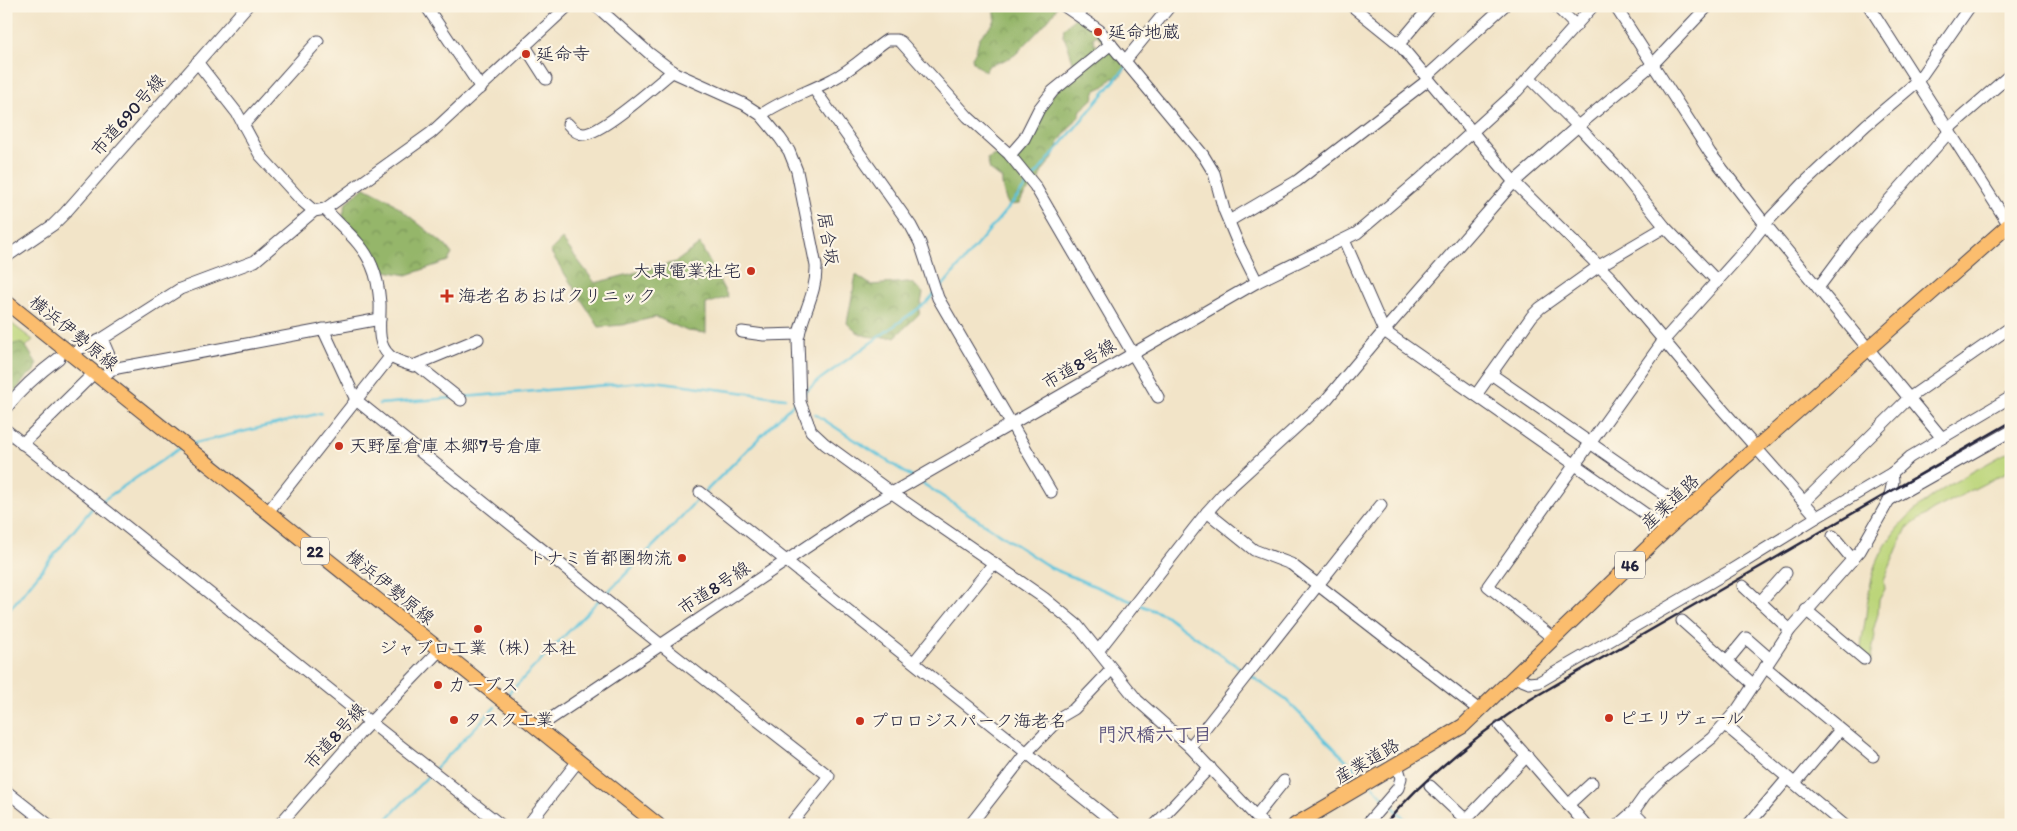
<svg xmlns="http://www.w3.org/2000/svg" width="2017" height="831" viewBox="0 0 2017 831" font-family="Itim,'Klee One',sans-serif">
	<defs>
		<pattern id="forest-crowns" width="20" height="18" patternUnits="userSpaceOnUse" patternTransform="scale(1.25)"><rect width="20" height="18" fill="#95b66a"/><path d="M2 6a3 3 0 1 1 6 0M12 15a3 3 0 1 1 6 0" fill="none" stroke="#799458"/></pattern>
	</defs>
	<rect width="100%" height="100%" fill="#fcf5e5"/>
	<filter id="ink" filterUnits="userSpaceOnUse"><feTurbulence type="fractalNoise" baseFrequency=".02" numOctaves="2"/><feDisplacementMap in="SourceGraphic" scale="10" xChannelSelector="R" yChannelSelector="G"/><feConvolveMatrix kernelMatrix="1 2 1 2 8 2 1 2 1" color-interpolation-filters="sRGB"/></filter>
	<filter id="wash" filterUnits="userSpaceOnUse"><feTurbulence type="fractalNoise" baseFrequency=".0096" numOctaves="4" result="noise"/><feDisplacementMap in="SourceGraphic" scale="20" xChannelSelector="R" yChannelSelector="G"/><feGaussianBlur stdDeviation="1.12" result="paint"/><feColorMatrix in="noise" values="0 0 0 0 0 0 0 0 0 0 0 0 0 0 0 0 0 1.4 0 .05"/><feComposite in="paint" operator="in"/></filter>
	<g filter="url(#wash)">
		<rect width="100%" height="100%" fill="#f2e4c8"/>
		<g fill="#bcd57a" stroke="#6f7c5a">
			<path d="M 8,321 L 33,340 L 25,348 L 6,350 Z"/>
			<path d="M 2011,450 L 2011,470 L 1933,510 L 1907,528 L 1897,549 L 1884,581 L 1885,589 L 1879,600 L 1878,614 L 1873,631 L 1875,635 L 1870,663 L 1867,665 L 1863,664 C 1858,649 1864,631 1866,615 C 1868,596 1871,574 1880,556 C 1905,502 1962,479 2011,450 Z"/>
		</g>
		<g fill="url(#forest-crowns)" stroke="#5c6c52">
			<path d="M 992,6 L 1057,6 C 1054,17 1026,43 1017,53 C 1014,57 995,64 989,65 L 985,72 L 973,62 L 972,57 C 978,50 977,40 981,36 C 989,26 1001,23 992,6 Z"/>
			<path d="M 1076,17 L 1096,31 L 1106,41 L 1105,45 L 1097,35 L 1093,38 L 1094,44 L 1102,48 L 1103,51 L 1113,49 L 1126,68 L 1119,78 L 1112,78 L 1105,86 L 1096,90 L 1093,99 L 1081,110 L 1079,116 L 1060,140 L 1052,159 L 1042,171 L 1040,180 L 1024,195 L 1019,204 L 1009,205 C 1005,200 1001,185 1002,179 L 990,170 L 987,159 L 999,153 L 1009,158 L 1014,156 L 1018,151 L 1022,149 L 1030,142 L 1029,136 C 1039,129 1036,119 1042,109 C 1050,93 1065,84 1078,73 C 1071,60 1070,47 1063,36 L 1064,28 Z"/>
			<path d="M 365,187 L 388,199 L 445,245 L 452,254 L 448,261 L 407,275 L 385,271 L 352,234 L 342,219 L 346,203 Z"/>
			<path d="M 562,239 L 595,283 L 676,262 L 700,244 L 728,297 L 706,304 L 706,333 L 687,331 L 656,317 L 622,325 L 599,327 L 550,251 Z"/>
			<path d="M 856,275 L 871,285 L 908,282 L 915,285 L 923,293 L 919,314 L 895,337 C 874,337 862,340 847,323 Z"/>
			<path d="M 18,343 L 25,345 L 37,364 L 35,371 L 27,376 L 6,403 L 6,391 L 8,389 L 6,386 L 6,345 L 8,346 Z"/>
		</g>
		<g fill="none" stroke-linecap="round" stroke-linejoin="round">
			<g stroke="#5ec4dc" stroke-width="2.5">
				<path d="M 1033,178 L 1126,67"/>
				<path d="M 940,289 L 1028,184"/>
				<path d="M 803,394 L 819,380 L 926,303 L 934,294"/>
				<path d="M 463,397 L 654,381 L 785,398"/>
				<path d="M 379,404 L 452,398"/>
				<path d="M 815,414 L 912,477"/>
				<path d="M 192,444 L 321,413"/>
				<path d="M 919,481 L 1051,568 L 1133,602"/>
				<path d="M 706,491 L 796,401"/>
				<path d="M 102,501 L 180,448"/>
				<path d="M 605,595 L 673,526 L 700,496"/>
				<path d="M 1138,604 L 1165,615 L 1245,672"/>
				<path d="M 6,614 L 93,507"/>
				<path d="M 1250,675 L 1286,700 L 1364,778"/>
				<path d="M 508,694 L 599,600"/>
				<path d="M 436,768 L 495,707"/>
				<path d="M 1372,785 L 1385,799"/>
				<path d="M 1389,803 L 1411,825"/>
				<path d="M 381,825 L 430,774"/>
			</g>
		</g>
	</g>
	<g filter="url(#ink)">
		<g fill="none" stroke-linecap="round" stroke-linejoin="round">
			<g stroke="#413f50" stroke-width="13">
				<g id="minor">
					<path d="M 426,6 L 481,88"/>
					<path d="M 596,6 L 650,54 L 675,73 L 744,104 L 761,115 L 780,138 L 789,151 L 797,171 L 816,266 C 817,293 802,314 798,339 L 800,402 L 811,431 L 825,444 L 892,493 L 1044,598 L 1077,625 L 1137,700 L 1190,747 L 1264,825"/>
					<path d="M 1064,6 L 1099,30 L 1203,155 L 1214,173 L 1224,210 L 1239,246 L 1257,282"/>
					<path d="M 1352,6 L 1399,44 L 1514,182 L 1611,278 L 1714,400 L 1817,517 L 1728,572 L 1539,682 L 1529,683 L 1514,677"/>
					<path d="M 1556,6 L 1576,26"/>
					<path d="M 1615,6 L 1710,153 L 1765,224 L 1942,438"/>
					<path d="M 1708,6 L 1653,64 L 1578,126 L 1621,172 L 1665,227 L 1718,282"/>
					<path d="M 1869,6 L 2011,228"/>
					<path d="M 1399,44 L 1431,6"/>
					<path d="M 525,46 L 546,79"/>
					<path d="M 1125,61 L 1170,6"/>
					<path d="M 197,62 L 237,113 L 260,155 L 300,199 L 314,211"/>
					<path d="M 1426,77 L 1504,6"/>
					<path d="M 814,89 L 911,226 L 920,243 L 938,298 L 1051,492"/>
					<path d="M 761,115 C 783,99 809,92 833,79 C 853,69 869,52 887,40 L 897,40 L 901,42 L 968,117 L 1009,154 L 1035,186 L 1158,397"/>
					<path d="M 568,124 C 572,129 577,134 584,134 C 603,133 656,85 673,71"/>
					<path d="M 243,125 L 318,41"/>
					<path d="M 1948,129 L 2011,74"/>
					<path d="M 1010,155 L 1024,139 L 1039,109 L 1053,91 L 1111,44"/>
					<path d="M 325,209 C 341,227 363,243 372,266 C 377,277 379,291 380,303 C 381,320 375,342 389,355 C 394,361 406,363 413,366 L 478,339"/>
					<path d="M 1229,221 L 1297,181 L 1428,80"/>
					<path d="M 1344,240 L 1384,331 L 1667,529"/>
					<path d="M 6,257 L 53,225 L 65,213 L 247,6"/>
					<path d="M 1818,288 L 1853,241 L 1950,131"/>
					<path d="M 323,329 L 356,400 L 660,644 L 829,776 L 790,825"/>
					<path d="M 742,332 L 764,335 L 799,334"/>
					<path d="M 102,339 L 115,369"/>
					<path d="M 79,349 L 102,339 L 180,289 L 255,261 L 314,211 L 325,209 L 431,133 L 568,6"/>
					<path d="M 417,365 L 461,400"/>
					<path d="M 1491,374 L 1688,511"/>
					<path d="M 101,379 L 112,369 L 380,319"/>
					<path d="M 1476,395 L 1532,316 L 1540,308 L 1599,266 L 1665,227"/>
					<path d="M 6,408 C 21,389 39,373 59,358"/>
					<path d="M 6,430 L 370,722 L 501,825"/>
					<path d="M 22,444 L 94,373"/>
					<path d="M 700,492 L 1117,825"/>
					<path d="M 1889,500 L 2011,431"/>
					<path d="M 1804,502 L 1909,398 L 2011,327"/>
					<path d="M 1207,512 L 1254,550 L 1291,564 L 1479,710"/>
					<path d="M 267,513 L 390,357"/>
					<path d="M 1817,517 L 1892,473 L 1910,457 L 2011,397"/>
					<path d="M 1833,536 L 1853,560"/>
					<path d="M 1743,586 L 1790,630"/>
					<path d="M 1760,602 L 1786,573"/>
					<path d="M 1806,610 L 1864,659"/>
					<path d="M 1682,621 L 1754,685"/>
					<path d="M 1554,639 L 1488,586 L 1664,340 L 1744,251 L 1765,224 L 1803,184 L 1866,125 L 1917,82 L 1970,6"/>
					<path d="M 1098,651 L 1207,512 L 1223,494 L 1327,399 L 1384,331 L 1514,182 L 1578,126 L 1529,77"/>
					<path d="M 1727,661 L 1746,638 L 1770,659"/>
					<path d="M 914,662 L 994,563"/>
					<path d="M 1765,667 L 1873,756"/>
					<path d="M 1725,725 L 1844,825"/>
					<path d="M 1500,726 L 1586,825"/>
					<path d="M 537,728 L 859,512 L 1257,282 L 1357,233 L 1417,182 L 1517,91 L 1593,6"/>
					<path d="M 1190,747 L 1381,505"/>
					<path d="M 1795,783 L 1840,730"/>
					<path d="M 1430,786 L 1466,820"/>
					<path d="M 6,791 L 49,825"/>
					<path d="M 1568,805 L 1592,783"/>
					<path d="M 1633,812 L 1646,825"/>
					<path d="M 1256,816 L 1284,781"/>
					<path d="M 279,825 L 359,734 L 440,650"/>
					<path d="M 528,825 L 578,761"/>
					<path d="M 970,825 L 1027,752 L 1062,716 L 1074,709 L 1111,670"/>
					<path d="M 1155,825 L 1210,767"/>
					<path d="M 1366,825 L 1398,788 L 1401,778 L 1397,765"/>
					<path d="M 1461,825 L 1527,756"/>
					<path d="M 1618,825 L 1633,812 L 1645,795 L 1660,780 L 1712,738 L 1737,710 L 1790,630 L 1860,551 L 1889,500 L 1893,481 L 1892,473"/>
					<path d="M 1748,825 L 1788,778"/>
				</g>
			</g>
			<g stroke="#413f50" stroke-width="16">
				<g id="major">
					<path d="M 6,302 L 658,825"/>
					<path d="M 1295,825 L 1463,726 L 1667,529 L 1741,461 L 2011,223"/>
				</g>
			</g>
			<use href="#minor" stroke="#fff" stroke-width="11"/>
			<use href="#major" stroke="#fbbd6e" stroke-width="14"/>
			<path stroke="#22223b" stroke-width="2.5" d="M 1384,825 C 1426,775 1477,735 1531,699 L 2011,422"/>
		</g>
	</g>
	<g fill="#c8321e" stroke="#fcf5e5" stroke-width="2">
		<circle cx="1098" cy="32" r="5"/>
		<circle cx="526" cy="54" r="5"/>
		<circle cx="751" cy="271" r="5"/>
		<path d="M444.5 288.5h5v5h5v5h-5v5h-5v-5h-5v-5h5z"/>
		<circle cx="339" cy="446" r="5"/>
		<circle cx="682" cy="558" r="5"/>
		<circle cx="478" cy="629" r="5"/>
		<circle cx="438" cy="685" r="5"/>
		<circle cx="1609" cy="718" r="5"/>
		<circle cx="454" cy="720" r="5"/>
		<circle cx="860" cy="721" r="5"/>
	</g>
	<g text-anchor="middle" stroke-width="4.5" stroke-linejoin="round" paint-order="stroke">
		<g fill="#fcf5e5" stroke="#63616e" stroke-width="1">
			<rect x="301" y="537.5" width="28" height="27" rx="4"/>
			<rect x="1615" y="551.5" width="30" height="27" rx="4"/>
		</g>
		<g font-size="16" font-weight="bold" fill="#22223b">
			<text x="315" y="557">22</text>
			<text x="1630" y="571">46</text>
		</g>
		<g font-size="18" fill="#22223b" stroke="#fcf5e5" text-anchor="start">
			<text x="1108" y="38">延命地蔵</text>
			<text x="536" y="60">延命寺</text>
			<text x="741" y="277" text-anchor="end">大東電業社宅</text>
			<text x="458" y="302">海老名あおばクリニック</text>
			<text x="349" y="452">天野屋倉庫 本郷7号倉庫</text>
			<text x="672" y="564" text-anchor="end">トナミ首都圏物流</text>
			<text x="478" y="654" text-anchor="middle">ジャブロ工業（株）本社</text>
			<text x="448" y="691">カーブス</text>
			<text x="1619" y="724">ピエリヴェール</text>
			<text x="464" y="726">タスク工業</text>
			<text x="870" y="727">プロロジスパーク海老名</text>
		</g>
		<g font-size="18" fill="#22223b" stroke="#fcf5e5">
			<text transform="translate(128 115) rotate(-49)" y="6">市道690号線</text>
			<text transform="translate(828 239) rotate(81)" y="6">居合坂</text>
			<text transform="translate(74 333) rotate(39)" y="6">横浜伊勢原線</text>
			<text transform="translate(1079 364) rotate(-30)" y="6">市道8号線</text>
			<text transform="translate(1670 502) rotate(-43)" y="6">産業道路</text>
			<text transform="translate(390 587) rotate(39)" y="6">横浜伊勢原線</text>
			<text transform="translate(714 588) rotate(-33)" y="6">市道8号線</text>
			<text transform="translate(335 736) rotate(-48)" y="6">市道8号線</text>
			<text transform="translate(1367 761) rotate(-30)" y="6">産業道路</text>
		</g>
		<g font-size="19" font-weight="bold" fill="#5a527c" stroke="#fcf5e5">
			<text x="1155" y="741">門沢橋六丁目</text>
		</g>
	</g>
	<rect width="2017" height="831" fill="none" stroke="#fcf5e5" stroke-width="25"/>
</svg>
